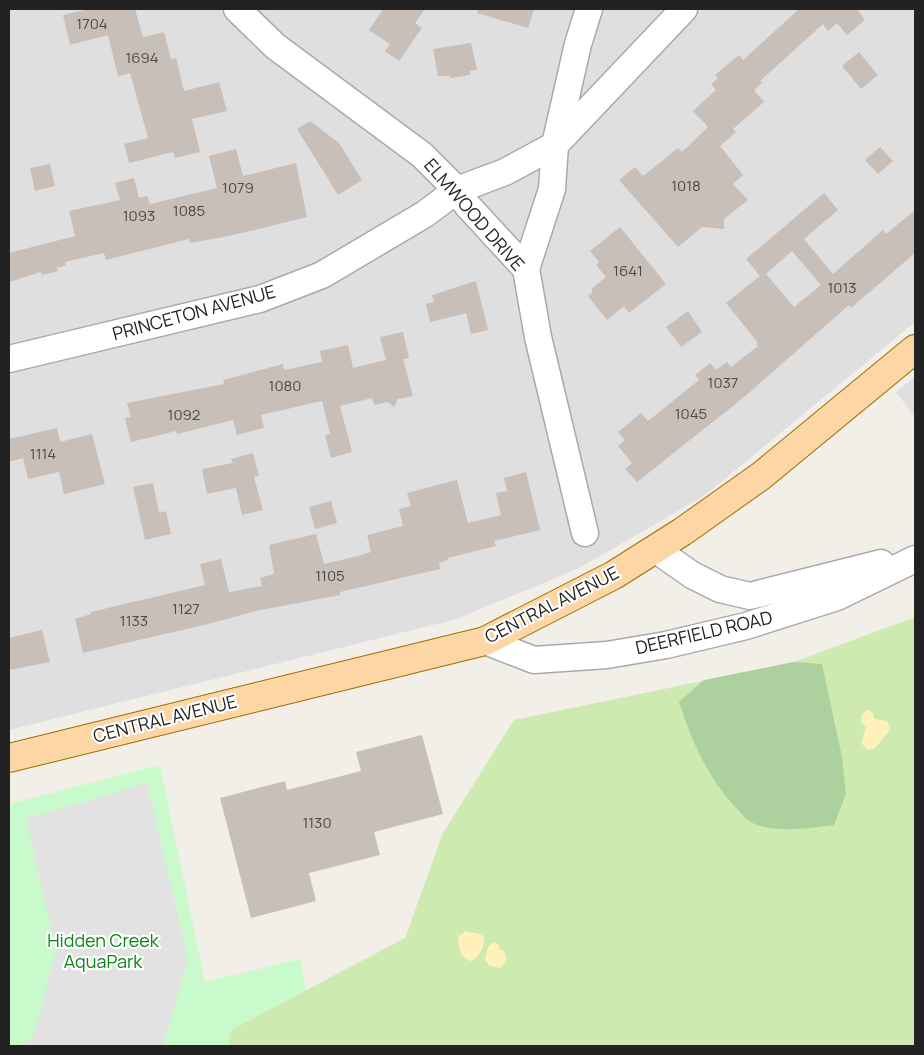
<svg xmlns="http://www.w3.org/2000/svg" width="924" height="1055" viewBox="0 0 924 1055" font-family="Manrope,sans-serif">
	<rect width="100%" height="100%" fill="#f2efe9"/>
	<g fill="#e0dfdf">
		<path d="M 9,9 L 915,9 L 915,322 L 704,496 L 579,568 L 457,619 L 9,730 Z"/>
		<path d="M 915,376 L 915,417 L 896,392 Z"/>
	</g>
	<path fill="#cdebb0" d="M 915,617 L 915,1046 L 228,1046 L 231,1030 L 405,938 L 443,833 L 514,720 L 794,662 Z"/>
	<path fill="#add19e" d="M 794,662 L 822,664 L 842,757 L 846,794 L 834,825 C 812,828 770,834 751,822 C 747,820 743,815 740,812 C 710,782 692,743 679,702 L 704,680 Z"/>
	<g fill="#fff1ba">
		<path d="M 867,710 L 872,712 L 875,719 L 887,721 L 890,730 L 875,748 L 868,750 L 861,743 L 866,728 L 861,722 L 862,714 Z"/>
		<path d="M 464,931 C 476,934 490,931 482,949 C 478,955 478,958 471,961 C 458,957 459,947 458,936 L 463,934 Z"/>
		<path d="M 493,942 L 499,945 L 500,950 L 504,951 L 507,958 L 501,968 L 490,966 L 485,960 L 488,947 Z"/>
	</g>
	<path fill="#c8facc" d="M 160,765 L 205,982 L 300,959 L 306,990 L 231,1030 L 228,1046 L 9,1046 L 9,804 Z"/>
	<path fill="#e2e2e2" d="M 147,783 L 188,959 L 163,1046 L 23,1046 L 33,1037 L 56,950 L 26,819 Z"/>
	<g fill="#c7bfb8" fill-rule="evenodd">
		<path d="M 89,9 L 135,9 L 143,37 L 164,32 L 171,59 L 176,58 L 184,91 L 219,82 L 227,111 L 192,119 L 200,152 L 175,158 L 173,152 L 129,163 L 124,144 L 148,138 L 130,73 L 118,76 L 108,35 L 70,45 L 63,15 Z"/>
		<path d="M 383,9 L 425,9 L 415,23 L 422,28 L 399,61 L 385,51 L 390,44 L 369,30 Z"/>
		<path d="M 478,9 L 534,9 L 528,28 L 477,13 Z"/>
		<path d="M 799,9 L 857,9 L 865,20 L 847,35 L 837,23 L 828,31 L 823,24 L 760,81 L 762,83 L 754,90 L 764,102 L 733,129 L 736,132 L 720,146 L 743,175 L 733,184 L 748,200 L 724,219 L 724,229 L 702,227 L 678,247 L 619,180 L 635,167 L 643,176 L 678,148 L 682,152 L 708,127 L 693,111 L 716,90 L 711,84 L 718,78 L 715,75 L 739,55 L 743,60 Z"/>
		<path d="M 471,43 L 477,70 L 470,71 L 470,75 L 450,78 L 450,76 L 438,76 L 433,49 Z"/>
		<path d="M 859,52 L 878,75 L 861,89 L 842,66 Z"/>
		<path d="M 310,121 L 339,143 L 362,180 L 338,195 L 297,129 Z"/>
		<path d="M 880,147 L 893,161 L 878,174 L 865,160 Z"/>
		<path d="M 236,149 L 243,176 L 296,163 L 307,217 L 229,236 L 190,243 L 189,239 L 106,260 L 104,253 L 65,262 L 66,265 L 57,268 L 58,271 L 42,275 L 41,272 L 9,282 L 9,253 L 75,236 L 69,211 L 120,200 L 115,183 L 134,178 L 139,198 L 147,196 L 150,204 L 217,188 L 209,156 Z"/>
		<path d="M 50,164 L 55,186 L 35,191 L 30,168 Z"/>
		<path d="M 824,193 L 838,210 L 804,239 L 833,274 L 883,230 L 886,234 L 915,210 L 915,253 L 851,308 L 849,305 L 743,398 L 637,482 L 625,469 L 632,463 L 618,446 L 625,440 L 618,432 L 641,413 L 648,421 L 699,380 L 695,375 L 710,363 L 716,370 L 727,362 L 731,367 L 758,346 L 756,344 L 758,343 L 726,303 L 760,276 L 746,259 ZM 792,251 L 821,285 L 794,307 L 766,274 Z"/>
		<path d="M 620,227 L 666,284 L 629,313 L 624,306 L 607,320 L 588,296 L 593,292 L 591,289 L 606,277 L 596,265 L 599,262 L 590,251 Z"/>
		<path d="M 476,281 L 488,330 L 471,334 L 466,313 L 430,322 L 426,304 L 434,302 L 432,295 Z"/>
		<path d="M 688,311 L 702,332 L 681,347 L 666,327 Z"/>
		<path d="M 403,332 L 409,358 L 403,359 L 413,396 L 398,399 L 394,407 L 388,402 L 374,405 L 372,398 L 340,406 L 352,452 L 331,458 L 325,435 L 330,434 L 322,401 L 261,415 L 264,428 L 237,435 L 233,420 L 177,434 L 176,431 L 131,442 L 125,418 L 131,417 L 127,403 L 224,384 L 223,380 L 283,364 L 284,370 L 322,362 L 320,351 L 348,345 L 353,368 L 386,360 L 380,337 Z"/>
		<path d="M 57,428 L 60,442 L 92,434 L 105,484 L 64,494 L 59,472 L 28,479 L 23,458 L 9,462 L 9,439 Z"/>
		<path d="M 253,453 L 259,476 L 254,477 L 263,510 L 242,515 L 236,488 L 207,494 L 202,469 L 233,463 L 231,459 Z"/>
		<path d="M 526,472 L 540,530 L 494,541 L 496,546 L 448,558 L 448,560 L 439,563 L 440,569 L 340,592 L 340,595 L 256,611 L 208,624 L 83,653 L 75,619 L 91,614 L 91,612 L 205,585 L 200,564 L 221,559 L 229,592 L 262,586 L 260,578 L 274,574 L 269,545 L 316,534 L 324,564 L 358,556 L 371,552 L 367,535 L 403,526 L 399,509 L 411,506 L 407,493 L 457,480 L 468,523 L 501,515 L 496,493 L 507,491 L 504,478 Z"/>
		<path d="M 153,483 L 159,513 L 166,511 L 171,534 L 145,540 L 133,487 Z"/>
		<path d="M 331,501 L 337,523 L 315,529 L 309,507 Z"/>
		<path d="M 42,630 L 50,662 L 9,670 L 9,638 Z"/>
		<path d="M 422,735 L 443,814 L 374,832 L 380,855 L 309,873 L 316,901 L 251,918 L 220,798 L 285,781 L 287,790 L 361,771 L 356,752 Z"/>
	</g>
	<g fill="none" stroke-linecap="round" stroke-linejoin="round">
		<g stroke="#a9a9a9" stroke-width="29">
			<g id="minor">
				<path d="M 237,9 L 275,46 L 422,155 L 457,190 L 467,205 L 526,269 L 538,337 L 585,533"/>
				<path d="M 526,269 L 552,189 L 555,145 L 578,44 L 589,9"/>
				<path d="M 9,359 L 260,299 L 322,275 L 425,214 L 457,190 L 505,172 L 555,145 L 684,9"/>
				<path d="M 655,549 L 692,575 L 720,589 L 750,596 L 881,563"/>
				<path d="M 485,641 L 534,660 L 607,655 L 666,645 L 746,626 L 837,597 L 915,559"/>
			</g>
		</g>
		<g stroke="#a06b00" stroke-width="30">
			<path id="major" d="M 9,758 L 485,641 L 614,575 L 682,532 L 761,476 L 915,349"/>
		</g>
		<use href="#minor" stroke="#fff" stroke-width="26"/>
		<use href="#major" stroke="#fcd6a4" stroke-width="28"/>
	</g>
	<g text-anchor="middle" stroke-width="4.5" stroke-linejoin="round" paint-order="stroke">
		<g font-size="15" fill="#4b4948">
			<text x="92" y="29">1704</text>
			<text x="142" y="63">1694</text>
			<text x="686" y="191">1018</text>
			<text x="238" y="193">1079</text>
			<text x="189" y="216">1085</text>
			<text x="139" y="221">1093</text>
			<text x="628" y="276">1641</text>
			<text x="842" y="293">1013</text>
			<text x="723" y="388">1037</text>
			<text x="285" y="391">1080</text>
			<text x="691" y="419">1045</text>
			<text x="184" y="420">1092</text>
			<text x="43" y="459">1114</text>
			<text x="330" y="581">1105</text>
			<text x="186" y="614">1127</text>
			<text x="134" y="626">1133</text>
			<text x="317" y="828">1130</text>
		</g>
		<g font-size="18" fill="#222" stroke="#fff">
			<text transform="translate(474 215) rotate(49)" y="6">ELMWOOD DRIVE</text>
			<text transform="translate(194 313) rotate(-15)" y="6">PRINCETON AVENUE</text>
			<text transform="translate(552 605) rotate(-27)" y="6">CENTRAL AVENUE</text>
			<text transform="translate(704 633) rotate(-13)" y="6">DEERFIELD ROAD</text>
			<text transform="translate(165 719) rotate(-14)" y="6">CENTRAL AVENUE</text>
		</g>
		<g font-size="18" fill="#0c8416" stroke="#fff">
			<text x="103" y="947">Hidden Creek<tspan x="103" dy="21">AquaPark</tspan></text>
		</g>
	</g>
	<rect width="924" height="1055" fill="none" stroke="#222222" stroke-width="20"/>
</svg>
